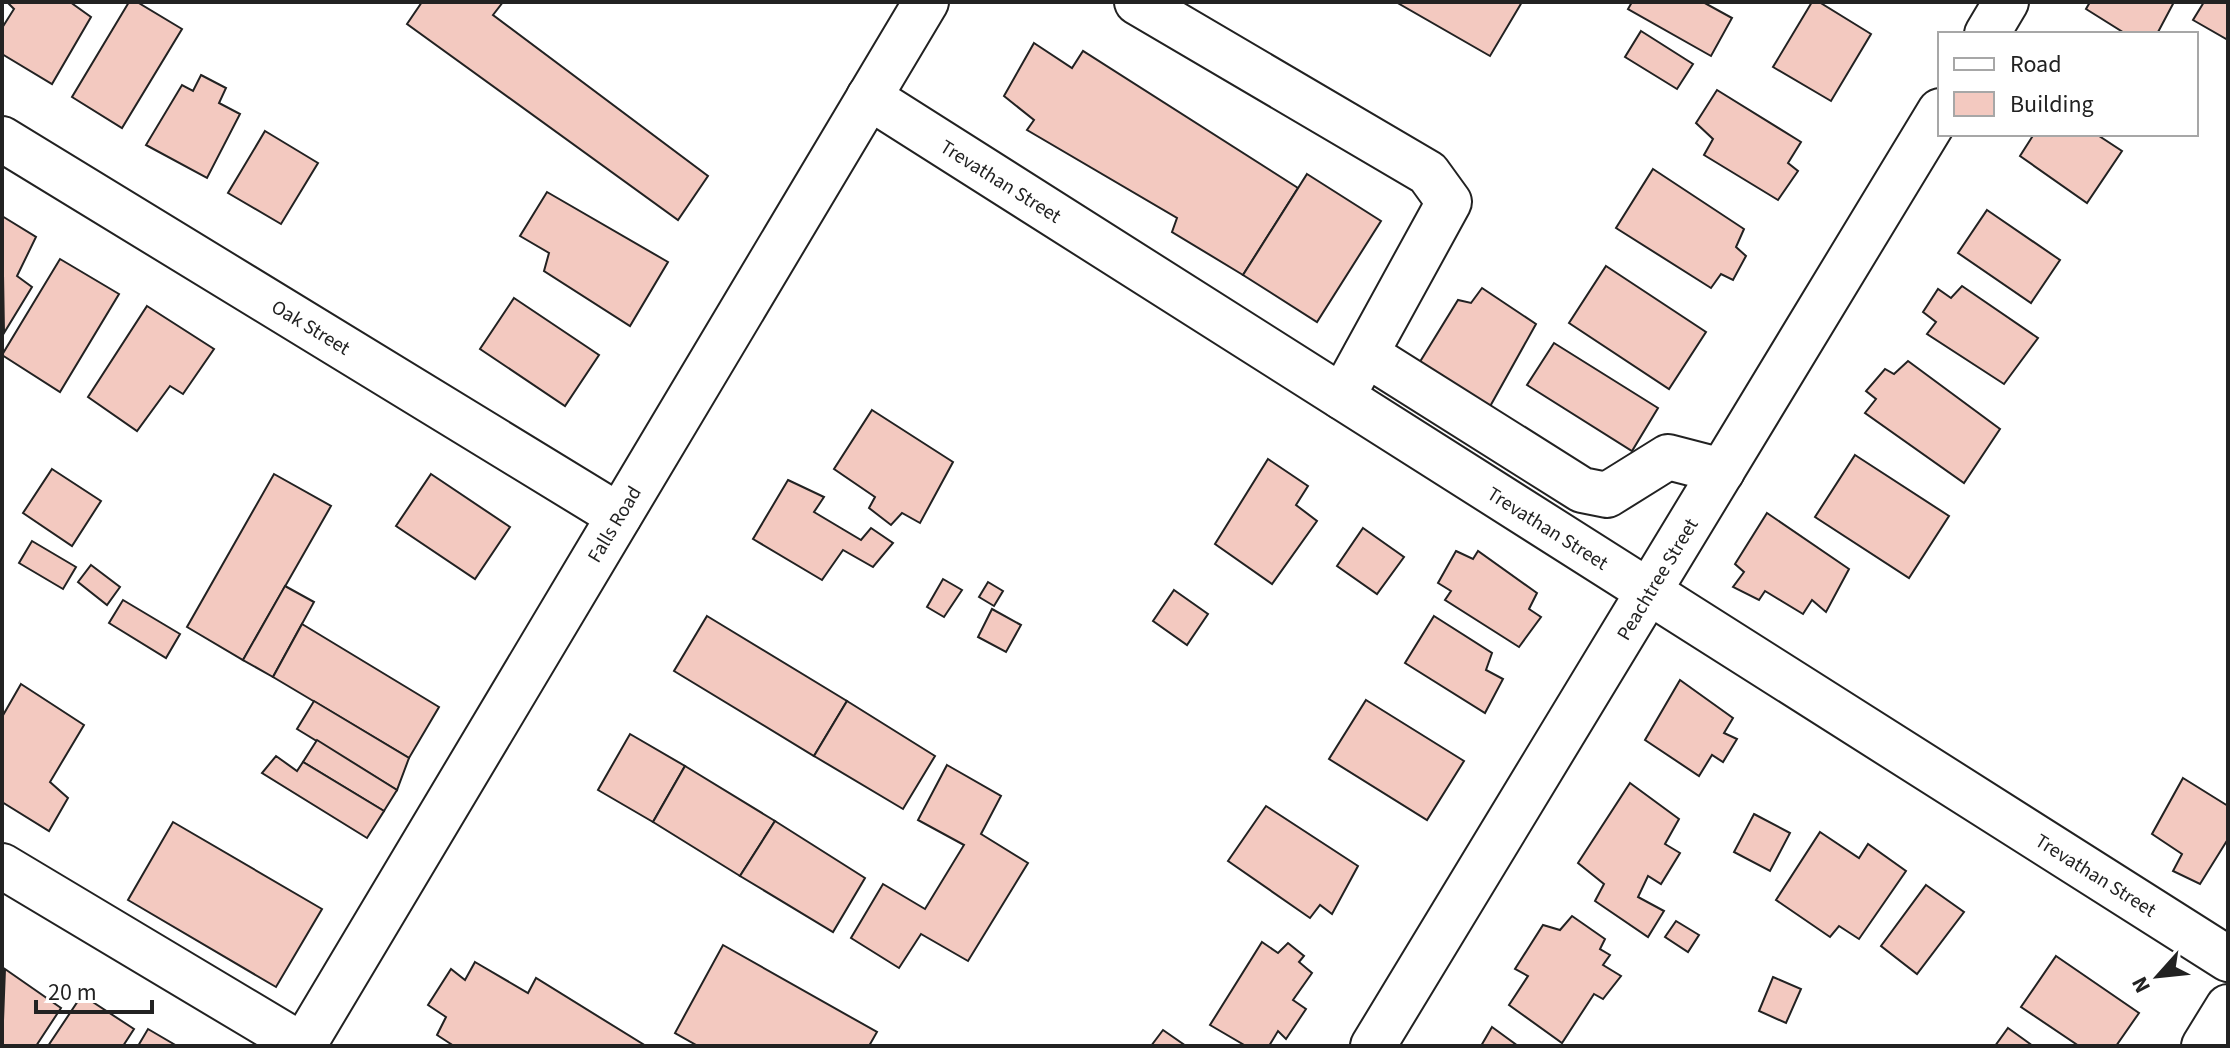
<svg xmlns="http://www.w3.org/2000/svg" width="2230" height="1048" viewBox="0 0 2230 1048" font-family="'Source Sans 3',sans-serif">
	<rect width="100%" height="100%" fill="#fff"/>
	<g fill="#f3c9c0" stroke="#222" stroke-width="2">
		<path d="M 7,2 L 70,2 L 91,17 L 52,84 L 2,54 L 2,28 L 14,9 Z"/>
		<path d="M 129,2 L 137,2 L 182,29 L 122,128 L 72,97 Z"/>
		<path d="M 422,2 L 503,2 L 493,15 L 708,176 L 678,220 L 407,24 Z"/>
		<path d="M 1396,2 L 1522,2 L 1490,56 Z"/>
		<path d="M 1632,2 L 1703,2 L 1732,18 L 1711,56 L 1628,9 Z"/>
		<path d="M 1812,2 L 1819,2 L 1871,34 L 1831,101 L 1773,67 Z"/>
		<path d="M 2090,2 L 2174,2 L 2157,34 L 2126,34 L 2086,9 Z"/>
		<path d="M 2204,2 L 2228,2 L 2228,40 L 2193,20 Z"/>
		<path d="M 1641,31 L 1693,64 L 1677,89 L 1625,57 Z"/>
		<path d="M 1034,43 L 1072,68 L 1083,51 L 1298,188 L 1243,275 L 1172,232 L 1177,218 L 1027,130 L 1034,120 L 1004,96 Z"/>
		<path d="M 201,75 L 226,88 L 219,103 L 240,114 L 207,178 L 146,145 L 182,85 L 193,91 Z"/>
		<path d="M 1717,90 L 1801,142 L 1788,163 L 1798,171 L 1778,200 L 1704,155 L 1713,139 L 1696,123 Z"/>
		<path d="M 265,131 L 318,163 L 281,224 L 228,193 Z"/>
		<path d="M 2034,134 L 2096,134 L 2122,151 L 2087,203 L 2020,156 Z"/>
		<path d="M 1653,169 L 1744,229 L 1736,247 L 1746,256 L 1733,280 L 1721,274 L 1711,288 L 1616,228 Z"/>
		<path d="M 1307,174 L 1381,221 L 1317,322 L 1243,275 Z"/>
		<path d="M 547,192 L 668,262 L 630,326 L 544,271 L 549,253 L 520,236 Z"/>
		<path d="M 1987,210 L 2060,260 L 2031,303 L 1958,253 Z"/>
		<path d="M 2,216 L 36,237 L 17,276 L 32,287 L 4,333 Z"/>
		<path d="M 60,259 L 119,294 L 60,392 L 2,355 Z"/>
		<path d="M 1606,266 L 1706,332 L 1669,389 L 1569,323 Z"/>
		<path d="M 1962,286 L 2038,338 L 2004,384 L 1927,334 L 1936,322 L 1923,312 L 1938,289 L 1951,298 Z"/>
		<path d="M 1482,288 L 1536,324 L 1488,410 L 1418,365 L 1458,300 L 1471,303 Z"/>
		<path d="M 514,298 L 599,355 L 565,406 L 480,349 Z"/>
		<path d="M 147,306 L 214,349 L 183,394 L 170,386 L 137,431 L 88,397 Z"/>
		<path d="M 1554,343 L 1658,408 L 1632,451 L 1527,385 Z"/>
		<path d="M 1908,361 L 2000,429 L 1964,483 L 1865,413 L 1876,399 L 1866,391 L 1885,369 L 1894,374 Z"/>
		<path d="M 872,410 L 953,462 L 920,523 L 902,513 L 891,525 L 869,508 L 875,497 L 834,469 Z"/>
		<path d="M 1855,455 L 1949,516 L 1909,578 L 1815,517 Z"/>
		<path d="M 1268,459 L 1308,486 L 1296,505 L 1317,521 L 1272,584 L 1215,544 Z"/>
		<path d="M 52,469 L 101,501 L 72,546 L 23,513 Z"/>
		<path d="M 274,474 L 331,506 L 243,660 L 187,627 Z"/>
		<path d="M 431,474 L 510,527 L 475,579 L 396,526 Z"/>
		<path d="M 788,480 L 824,497 L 814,512 L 861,540 L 871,528 L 893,543 L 873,567 L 843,550 L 822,580 L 753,539 Z"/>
		<path d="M 1767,513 L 1849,569 L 1826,612 L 1812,600 L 1803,614 L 1765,591 L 1759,600 L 1733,587 L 1744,572 L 1735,564 Z"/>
		<path d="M 1363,528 L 1404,557 L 1377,594 L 1337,566 Z"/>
		<path d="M 32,541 L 76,567 L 63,589 L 19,563 Z"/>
		<path d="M 1456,551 L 1473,559 L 1478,551 L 1537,593 L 1529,609 L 1541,617 L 1519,647 L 1445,600 L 1451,591 L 1438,583 Z"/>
		<path d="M 91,565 L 120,587 L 107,605 L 78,582 Z"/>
		<path d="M 943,579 L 962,590 L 944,617 L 927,607 Z"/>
		<path d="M 988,582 L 1003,591 L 994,606 L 979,597 Z"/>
		<path d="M 285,586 L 314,602 L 273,677 L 243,660 Z"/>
		<path d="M 1174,590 L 1208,614 L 1187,645 L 1153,621 Z"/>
		<path d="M 123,600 L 180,634 L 166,658 L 109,623 Z"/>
		<path d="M 992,609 L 1021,625 L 1006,652 L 978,637 Z"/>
		<path d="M 707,616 L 847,701 L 814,756 L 674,671 Z"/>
		<path d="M 1434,616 L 1492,653 L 1486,670 L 1503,679 L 1485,713 L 1405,663 Z"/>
		<path d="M 302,624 L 439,707 L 409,758 L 273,677 Z"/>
		<path d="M 1680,680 L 1733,718 L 1724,733 L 1737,739 L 1723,762 L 1712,755 L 1699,776 L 1645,740 Z"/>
		<path d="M 21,684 L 84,725 L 50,782 L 68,798 L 49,831 L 2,802 L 2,717 Z"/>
		<path d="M 1366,700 L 1464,761 L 1427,820 L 1329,759 Z"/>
		<path d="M 314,701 L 409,758 L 397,790 L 297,729 Z"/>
		<path d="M 847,701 L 935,756 L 903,809 L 814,756 Z"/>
		<path d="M 630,734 L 685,766 L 653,822 L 598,790 Z"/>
		<path d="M 317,740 L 397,790 L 384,811 L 303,762 Z"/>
		<path d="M 276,756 L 297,771 L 303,762 L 384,811 L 367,838 L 262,773 Z"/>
		<path d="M 947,765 L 1001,796 L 981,834 L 1028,863 L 968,961 L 921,934 L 899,968 L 851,938 L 883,884 L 925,909 L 964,845 L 918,820 Z"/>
		<path d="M 685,766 L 775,821 L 740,876 L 653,822 Z"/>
		<path d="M 2183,778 L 2228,806 L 2228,839 L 2200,884 L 2173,871 L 2182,854 L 2152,834 Z"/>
		<path d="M 1630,783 L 1679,819 L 1665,844 L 1680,853 L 1661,884 L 1648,876 L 1638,897 L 1664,911 L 1648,937 L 1595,901 L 1604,884 L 1578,863 Z"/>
		<path d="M 1266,806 L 1358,866 L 1332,914 L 1320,905 L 1310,918 L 1228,861 Z"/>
		<path d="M 1754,814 L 1790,833 L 1770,871 L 1734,852 Z"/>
		<path d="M 775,821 L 865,878 L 833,932 L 740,876 Z"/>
		<path d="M 173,822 L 322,909 L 276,987 L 128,900 Z"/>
		<path d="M 1820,832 L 1859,858 L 1868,844 L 1906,871 L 1859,939 L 1839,926 L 1830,937 L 1776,900 Z"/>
		<path d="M 1926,885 L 1964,912 L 1917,974 L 1881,946 Z"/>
		<path d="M 1572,916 L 1605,939 L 1600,949 L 1610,955 L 1603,965 L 1621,976 L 1603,999 L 1594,994 L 1562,1043 L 1509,1005 L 1528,976 L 1515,969 L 1543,925 L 1560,930 Z"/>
		<path d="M 1676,921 L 1699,935 L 1688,952 L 1665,937 Z"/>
		<path d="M 1262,942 L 1278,953 L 1288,943 L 1304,956 L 1299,962 L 1312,973 L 1293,1000 L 1306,1009 L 1286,1039 L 1278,1031 L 1269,1046 L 1246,1046 L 1210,1025 Z"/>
		<path d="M 723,945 L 877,1032 L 869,1046 L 698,1046 L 675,1033 Z"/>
		<path d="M 2056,956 L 2139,1013 L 2116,1046 L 2079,1046 L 2021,1007 Z"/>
		<path d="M 475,962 L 528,993 L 536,978 L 646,1046 L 454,1046 L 437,1035 L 446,1017 L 428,1005 L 451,969 L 465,980 Z"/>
		<path d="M 5,969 L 61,1008 L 36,1046 L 2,1046 Z"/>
		<path d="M 1773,977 L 1801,989 L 1786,1023 L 1759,1011 Z"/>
		<path d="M 82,995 L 134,1029 L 123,1046 L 48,1046 Z"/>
		<path d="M 1492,1027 L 1518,1046 L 1481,1046 Z"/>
		<path d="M 2008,1028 L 2033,1046 L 1995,1046 Z"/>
		<path d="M 148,1029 L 177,1046 L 138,1046 Z"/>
		<path d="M 1163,1030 L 1186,1046 L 1151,1046 Z"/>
	</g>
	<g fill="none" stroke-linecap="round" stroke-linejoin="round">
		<g stroke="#222" stroke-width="48">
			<g id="minor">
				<path d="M 1137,2 L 1428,173 L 1449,202 L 1342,397"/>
				<path d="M 869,97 L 2228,959"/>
				<path d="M 2,139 L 619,516"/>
				<path d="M 1366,354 L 1582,490 L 1607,495 L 1668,457 L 1722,471"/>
				<path d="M 2,866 L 303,1046"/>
				<path d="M 2204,1046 L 2228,1007"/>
			</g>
		</g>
		<g stroke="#222" stroke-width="48">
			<g id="major">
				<path d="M 1987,34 L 2006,2"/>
				<path d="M 303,1046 L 926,2"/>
				<path d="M 1373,1046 L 1940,111"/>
			</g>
		</g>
		<use href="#minor" stroke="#fff" stroke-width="44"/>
		<use href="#major" stroke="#fff" stroke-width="44"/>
	</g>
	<g text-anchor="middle" stroke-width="6" stroke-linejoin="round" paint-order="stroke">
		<g font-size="20" fill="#222" stroke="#fff">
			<text transform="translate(1001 181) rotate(32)" y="7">Trevathan Street</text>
			<text transform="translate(311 327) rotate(31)" y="7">Oak Street</text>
			<text transform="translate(614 524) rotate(-59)" y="7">Falls Road</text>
			<text transform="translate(1548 528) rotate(32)" y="7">Trevathan Street</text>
			<text transform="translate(1657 579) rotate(-59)" y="7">Peachtree Street</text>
			<text transform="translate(2096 875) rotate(32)" y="7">Trevathan Street</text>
		</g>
	</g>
	<rect width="2230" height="1048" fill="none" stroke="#222222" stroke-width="8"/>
	<rect x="1938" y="32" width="260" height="104" fill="#ffffff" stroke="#a7a7a7" stroke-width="2"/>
	<rect x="1954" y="58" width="40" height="12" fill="#ffffff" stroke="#a7a7a7" stroke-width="2"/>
	<text x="2010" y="72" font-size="24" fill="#222222">Road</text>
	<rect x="1954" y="92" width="40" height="24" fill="#f3c9c0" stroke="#a7a7a7" stroke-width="2"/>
	<text x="2010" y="112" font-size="24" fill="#222222">Building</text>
	<g transform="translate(2158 976) rotate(243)" stroke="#ffffff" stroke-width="6" paint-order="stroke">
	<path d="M0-6L14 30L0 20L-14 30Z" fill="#222222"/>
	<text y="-12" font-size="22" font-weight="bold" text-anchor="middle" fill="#222222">N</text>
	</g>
	<path d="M36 1000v12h116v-12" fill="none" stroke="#222222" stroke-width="4"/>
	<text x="48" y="1000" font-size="24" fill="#222222" stroke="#ffffff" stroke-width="6" paint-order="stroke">20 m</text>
</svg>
